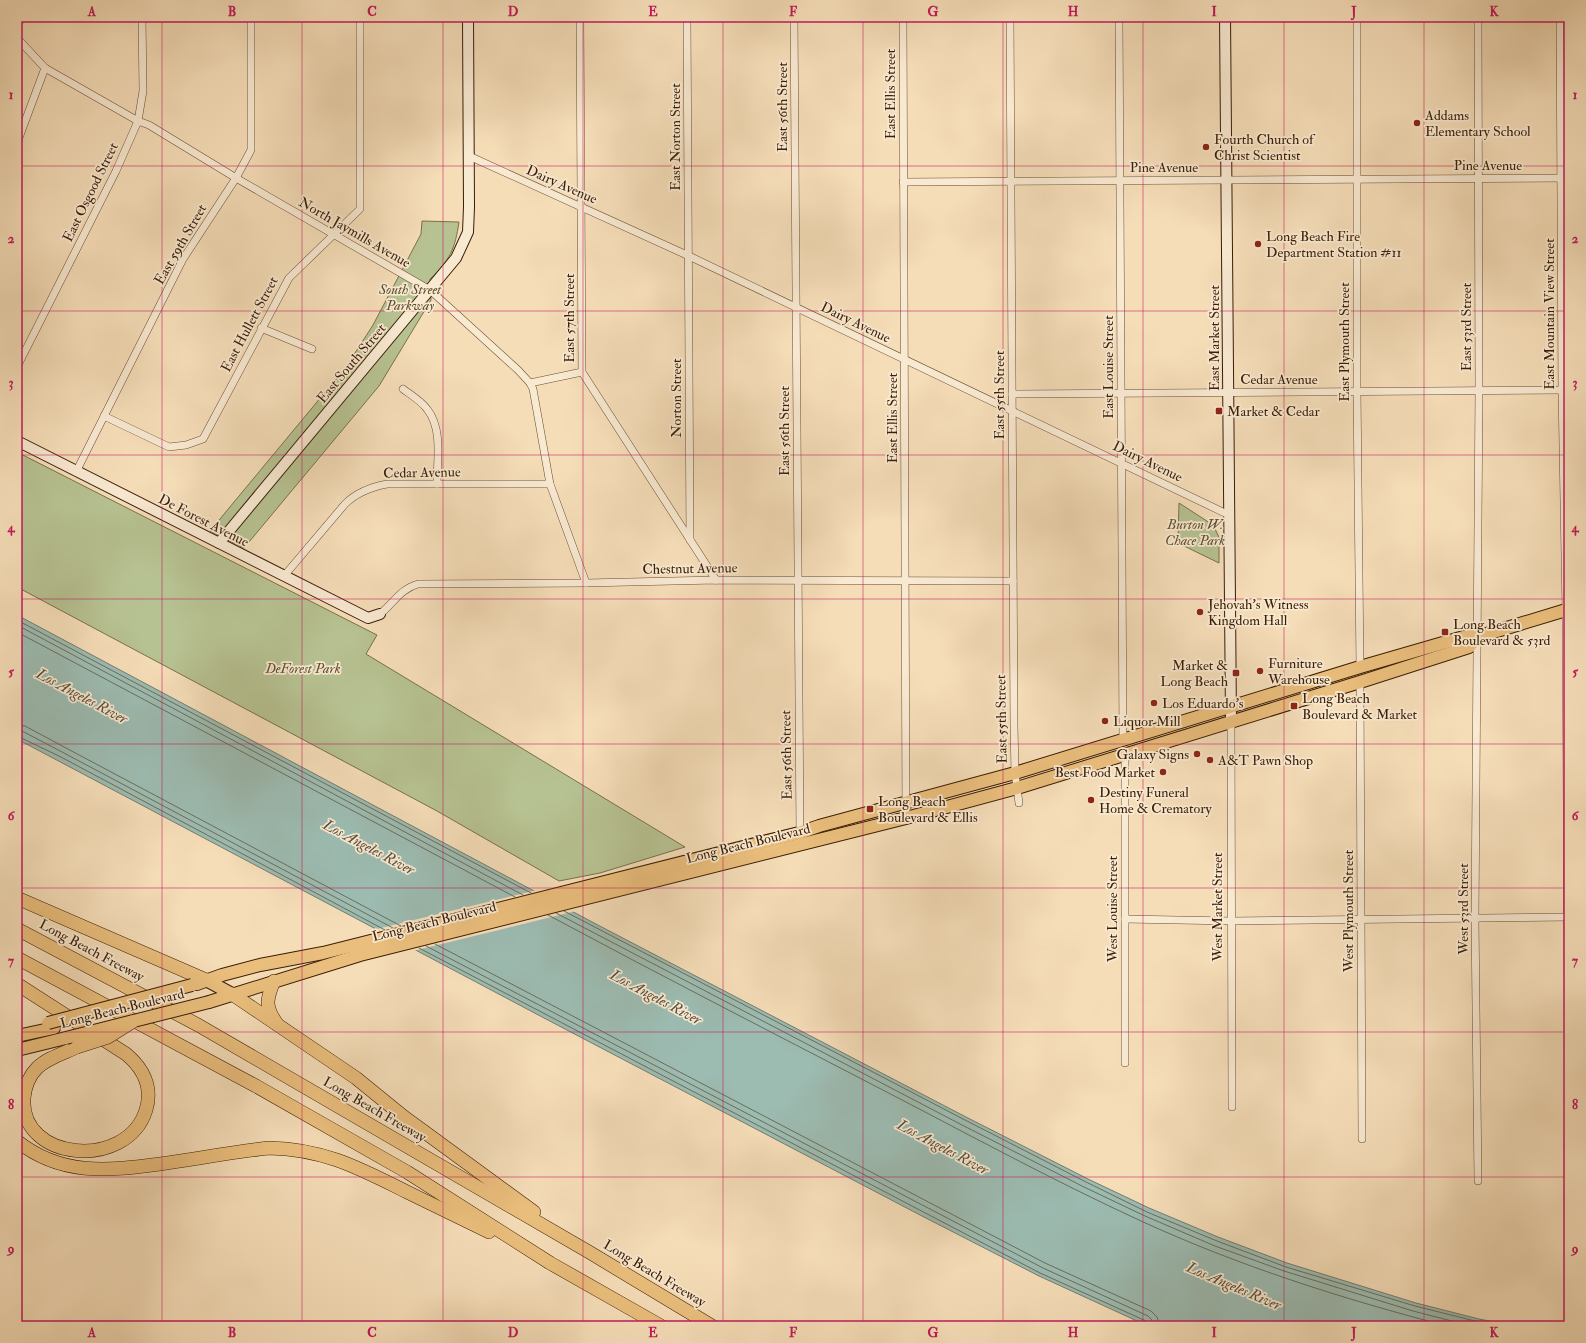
<svg xmlns="http://www.w3.org/2000/svg" width="1586" height="1343" viewBox="0 0 1586 1343" font-family="'IM FELL Double Pica',serif">
	<rect width="100%" height="100%" fill="#f5ddb8"/>
	<filter id="stains"><feTurbulence type="fractalNoise" baseFrequency=".005" numOctaves="4"/><feColorMatrix values="0 0 0 0 .2 0 0 0 0 .09 0 0 0 0 .02 0 0 0 .5 -.17"/></filter>
	<radialGradient id="worn" r=".72"><stop offset=".6" stop-color="#630" stop-opacity="0"/><stop offset="1" stop-color="#630" stop-opacity=".3"/></radialGradient>
	<g fill="#b7c292" stroke="#79704c">
		<path d="M 422,221 L 459,222 C 455,249 450,260 430,279 L 431,300 L 379,386 L 244,548 L 210,531 L 346,367 L 373,325 L 421,234 Z"/>
		<path d="M 17,452 L 377,635 L 366,654 L 685,847 L 600,873 L 559,881 L 437,811 L 17,587 Z"/>
		<path d="M 1179,503 L 1213,525 L 1219,537 L 1219,563 L 1178,543 Z"/>
	</g>
	<path fill="#9cbbb1" stroke="#757c6c" d="M 17,615 L 594,923 L 966,1117 L 1088,1179 L 1149,1208 L 1218,1237 L 1287,1263 L 1416,1303 L 1479,1319 L 1515,1326 L 1148,1326 L 1039,1276 L 920,1215 L 544,1018 L 17,739 Z"/>
	<path fill="#f5ddb8" d="M 537,890 L 576,911 L 413,951 L 373,930 Z"/>
	<g fill="none" stroke-linecap="round" stroke-linejoin="round">
		<g stroke="#6c6c5b" stroke-width="1">
			<path d="M 17,620 L 531,893"/>
			<path d="M 17,625 L 523,895"/>
			<path d="M 17,632 L 515,897"/>
			<path d="M 17,725 L 25,726 L 66,748 L 401,926"/>
			<path d="M 17,731 L 22,731 L 64,753 L 393,928"/>
			<path d="M 17,736 L 61,757 L 385,930"/>
			<path d="M 564,911 L 965,1120 L 1086,1182 L 1147,1212 L 1217,1241 L 1286,1267 L 1415,1306 L 1495,1326"/>
			<path d="M 556,913 L 962,1125 L 1084,1187 L 1145,1216 L 1215,1246 L 1284,1271 L 1413,1311 L 1471,1326"/>
			<path d="M 548,915 C 658,974 769,1031 879,1088 C 966,1133 1052,1180 1141,1221 C 1239,1266 1343,1299 1447,1326"/>
			<path d="M 435,944 L 1045,1263 L 1151,1311 L 1157,1317 L 1160,1326"/>
			<path d="M 426,946 L 1043,1268 L 1148,1316 L 1152,1320 L 1153,1326"/>
			<path d="M 419,948 L 1040,1273 L 1146,1321 L 1148,1326"/>
		</g>
		<g stroke="#6a4d32" stroke-width="8">
			<g id="street">
				<path d="M 580,17 L 582,372 L 716,580"/>
				<path d="M 687,17 L 690,540"/>
				<path d="M 794,17 L 800,835"/>
				<path d="M 903,17 L 906,818"/>
				<path d="M 1010,17 L 1014,725 L 1015,773 L 1019,803"/>
				<path d="M 1119,17 L 1123,740"/>
				<path d="M 1357,17 L 1357,391 L 1360,667"/>
				<path d="M 1478,17 L 1479,391 L 1475,919 L 1478,1181"/>
				<path d="M 1560,17 L 1562,390 L 1566,610 L 1569,1199"/>
				<path d="M 17,24 L 24,17"/>
				<path d="M 17,38 L 45,68 L 138,121 L 149,125 L 236,178 L 430,290 L 518,370 L 530,383 L 533,389 L 550,484 L 586,583"/>
				<path d="M 17,143 L 45,68"/>
				<path d="M 469,156 L 689,256 L 1229,515"/>
				<path d="M 903,182 L 1569,178"/>
				<path d="M 261,328 L 312,349"/>
				<path d="M 17,367 L 116,171 L 138,121 L 143,91 L 142,17"/>
				<path d="M 530,383 L 582,372"/>
				<path d="M 403,389 C 411,395 421,401 427,409 C 443,429 437,460 437,484"/>
				<path d="M 1012,394 L 1569,390"/>
				<path d="M 104,416 L 169,447 L 186,445 L 203,439 L 289,278 L 360,209 L 360,17"/>
				<path d="M 76,472 L 183,259 L 236,178 L 251,150 L 251,17"/>
				<path d="M 284,576 L 345,504 C 357,492 371,487 387,484 L 550,484"/>
				<path d="M 380,614 C 393,604 400,589 418,584 L 586,583 L 716,580 L 1013,581"/>
				<path d="M 1360,682 L 1362,1139"/>
				<path d="M 1231,721 L 1232,1107"/>
				<path d="M 1125,754 L 1125,1063"/>
				<path d="M 1125,919 L 1231,921 L 1569,917"/>
			</g>
		</g>
		<g stroke="#3b1d05" stroke-width="12">
			<g id="secondary">
				<path d="M 1225,17 L 1231,721"/>
				<path d="M 17,441 L 362,615 L 368,618 L 380,614"/>
				<path d="M 219,543 L 456,258 L 468,232 L 469,207 L 468,17"/>
			</g>
		</g>
		<g stroke="#3b1d05" stroke-width="14">
			<g id="primary">
				<path d="M 206,980 L 232,994"/>
				<path d="M 197,984 L 222,975 L 260,965 L 323,953 L 799,833 L 819,826 L 1015,773 L 1360,667 L 1467,636 L 1477,637 L 1566,610 L 1569,607"/>
				<path d="M 209,1002 L 360,955 L 906,818 L 1017,788 L 1360,682 L 1469,647 L 1477,637"/>
				<path d="M 17,1036 L 54,1028"/>
				<path d="M 17,1050 L 66,1038"/>
			</g>
		</g>
		<g stroke="#3b1d05" stroke-width="14">
			<g id="highway">
				<path d="M 17,898 L 206,980"/>
				<path d="M 17,929 L 198,1025 L 589,1252 L 712,1326"/>
				<path d="M 17,958 L 256,1086 L 407,1172 L 550,1263 L 661,1326"/>
				<path d="M 274,981 C 266,1000 265,1007 277,1024"/>
				<path d="M 17,984 L 126,1054 C 143,1068 153,1087 146,1110 C 127,1171 19,1161 24,1098 C 25,1088 29,1076 37,1068 C 47,1058 64,1053 77,1047"/>
				<path d="M 232,994 L 356,1078 L 404,1117 L 534,1212"/>
				<path d="M 17,1141 C 61,1176 107,1171 160,1164 C 196,1159 232,1152 269,1148 C 324,1149 359,1168 407,1192 C 434,1205 462,1219 489,1232"/>
			</g>
		</g>
		<use href="#street" stroke="#f8e9d1" stroke-width="7"/>
		<use href="#secondary" stroke="#f8e9d1" stroke-width="10"/>
		<use href="#primary" stroke="#eabe7c" stroke-width="12"/>
		<use href="#highway" stroke="#eabe7c" stroke-width="13"/>
		<g stroke="#3b1d05" stroke-width="14" stroke-linecap="butt">
			<g id="primary-bridge">
				<path d="M 48,1023 L 192,985"/>
				<path d="M 66,1038 L 209,1002"/>
			</g>
		</g>
		<g stroke="#3b1d05" stroke-width="14" stroke-linecap="butt">
			<path id="highway-bridge" d="M 77,1047 L 108,1037 L 132,1022"/>
		</g>
		<use href="#primary-bridge" stroke="#eabe7c" stroke-width="12"/>
		<use href="#highway-bridge" stroke="#eabe7c" stroke-width="13"/>
	</g>
	<path fill="none" stroke="#c2185b" stroke-width="1" stroke-opacity="0.55" d="M 162,17 L 162,1326M 302,17 L 302,1326M 443,17 L 443,1326M 583,17 L 583,1326M 723,17 L 723,1326M 863,17 L 863,1326M 1003,17 L 1003,1326M 1143,17 L 1143,1326M 1284,17 L 1284,1326M 1424,17 L 1424,1326M 17,166 L 1569,166M 17,311 L 1569,311M 17,455 L 1569,455M 17,599 L 1569,599M 17,744 L 1569,744M 17,888 L 1569,888M 17,1032 L 1569,1032M 17,1177 L 1569,1177"/>
	<g fill="#8f2418" stroke="#f8e9d1" stroke-width="1.5">
		<circle cx="1417" cy="123" r="4"/>
		<circle cx="1206" cy="147" r="4"/>
		<circle cx="1258" cy="244" r="4"/>
		<rect x="1215" y="407" width="8" height="8" rx="2"/>
		<circle cx="1200" cy="612" r="4"/>
		<rect x="1441" y="628" width="8" height="8" rx="2"/>
		<circle cx="1260" cy="671" r="4"/>
		<rect x="1232" y="669" width="8" height="8" rx="2"/>
		<circle cx="1154" cy="703" r="4"/>
		<rect x="1290" y="702" width="8" height="8" rx="2"/>
		<circle cx="1105" cy="721" r="4"/>
		<circle cx="1197" cy="754" r="4"/>
		<circle cx="1210" cy="760" r="4"/>
		<circle cx="1163" cy="772" r="4"/>
		<circle cx="1091" cy="800" r="4"/>
		<rect x="866" y="805" width="8" height="8" rx="2"/>
	</g>
	<g text-anchor="middle" stroke-width="3.5" stroke-linejoin="round" paint-order="stroke">
		<g font-size="14" fill="#3b1d05" stroke="#f8e9d1">
			<text transform="translate(890 94) rotate(-90)" y="5">East Ellis Street</text>
			<text transform="translate(782 107) rotate(-90)" y="5">East 56th Street</text>
			<text transform="translate(675 137) rotate(-90)" y="5">East Norton Street</text>
			<text x="1488" y="170">Pine Avenue</text>
			<text x="1164" y="172">Pine Avenue</text>
			<text transform="translate(562 184) rotate(24)" y="5">Dairy Avenue</text>
			<text transform="translate(90 192) rotate(-64)" y="5">East Osgood Street</text>
			<text transform="translate(355 232) rotate(30)" y="5">North Jaymills Avenue</text>
			<text transform="translate(180 244) rotate(-60)" y="5">East 59th Street</text>
			<text transform="translate(1549 314) rotate(-90)" y="5">East Mountain View Street</text>
			<text transform="translate(569 318) rotate(-90)" y="5">East 57th Street</text>
			<text transform="translate(856 322) rotate(26)" y="5">Dairy Avenue</text>
			<text transform="translate(249 324) rotate(-62)" y="5">East Hullett Street</text>
			<text transform="translate(1466 327) rotate(-90)" y="5">East 53rd Street</text>
			<text transform="translate(1214 338) rotate(-90)" y="5">East Market Street</text>
			<text transform="translate(1344 342) rotate(-90)" y="5">East Plymouth Street</text>
			<text transform="translate(351 363) rotate(-50)" y="5">East South Street</text>
			<text transform="translate(1108 367) rotate(-90)" y="5">East Louise Street</text>
			<text x="1279" y="384">Cedar Avenue</text>
			<text transform="translate(999 395) rotate(-90)" y="5">East 55th Street</text>
			<text transform="translate(676 398) rotate(-90)" y="5">Norton Street</text>
			<text transform="translate(892 418) rotate(-90)" y="5">East Ellis Street</text>
			<text transform="translate(784 431) rotate(-90)" y="5">East 56th Street</text>
			<text transform="translate(1148 461) rotate(26)" y="5">Dairy Avenue</text>
			<text transform="translate(422 472) rotate(-1)" y="5">Cedar Avenue</text>
			<text transform="translate(204 520) rotate(27)" y="5">De Forest Avenue</text>
			<text transform="translate(690 568) rotate(-1)" y="5">Chestnut Avenue</text>
			<text transform="translate(1001 719) rotate(-91)" y="5">East 55th Street</text>
			<text transform="translate(786 755) rotate(-91)" y="5">East 56th Street</text>
			<text transform="translate(748 843) rotate(-14)" y="5">Long Beach Boulevard</text>
			<text transform="translate(1217 907) rotate(-90)" y="5">West Market Street</text>
			<text transform="translate(1112 909) rotate(-90)" y="5">West Louise Street</text>
			<text transform="translate(1463 909) rotate(-90)" y="5">West 53rd Street</text>
			<text transform="translate(1348 911) rotate(-90)" y="5">West Plymouth Street</text>
			<text transform="translate(434 921) rotate(-14)" y="5">Long Beach Boulevard</text>
			<text transform="translate(92 950) rotate(28)" y="5">Long Beach Freeway</text>
			<text transform="translate(122 1008) rotate(-14)" y="5">Long Beach Boulevard</text>
			<text transform="translate(375 1109) rotate(30)" y="5">Long Beach Freeway</text>
			<text transform="translate(655 1273) rotate(31)" y="5">Long Beach Freeway</text>
		</g>
		<g font-size="14" fill="#3b1d05" stroke="#f8e9d1" text-anchor="start">
			<text x="1425" y="120">Addams<tspan x="1425" dy="16">Elementary School</tspan></text>
			<text x="1214" y="144">Fourth Church of<tspan x="1214" dy="16">Christ Scientist</tspan></text>
			<text x="1266" y="241">Long Beach Fire<tspan x="1266" dy="16">Department Station #11</tspan></text>
			<text x="1227" y="416">Market &amp; Cedar</text>
			<text x="1208" y="609">Jehovah's Witness<tspan x="1208" dy="16">Kingdom Hall</tspan></text>
			<text x="1453" y="629">Long Beach<tspan x="1453" dy="16">Boulevard &amp; 53rd</tspan></text>
			<text x="1268" y="668">Furniture<tspan x="1268" dy="16">Warehouse</tspan></text>
			<text x="1228" y="670" text-anchor="end">Market &amp;<tspan x="1228" dy="16">Long Beach</tspan></text>
			<text x="1302" y="703">Long Beach<tspan x="1302" dy="16">Boulevard &amp; Market</tspan></text>
			<text x="1162" y="708">Los Eduardo's</text>
			<text x="1113" y="726">Liquor Mill</text>
			<text x="1189" y="759" text-anchor="end">Galaxy Signs</text>
			<text x="1218" y="765">A&amp;T Pawn Shop</text>
			<text x="1155" y="777" text-anchor="end">Best Food Market</text>
			<text x="1099" y="797">Destiny Funeral<tspan x="1099" dy="16">Home &amp; Crematory</tspan></text>
			<text x="878" y="806">Long Beach<tspan x="878" dy="16">Boulevard &amp; Ellis</tspan></text>
		</g>
		<g font-size="14" font-style="italic" fill="#604f2f" stroke="#f8e9d1">
			<text x="410" y="294">South Street<tspan x="410" dy="16">Parkway</tspan></text>
			<text x="1195" y="529">Burton W.<tspan x="1195" dy="16">Chace Park</tspan></text>
			<text x="303" y="673">DeForest Park</text>
		</g>
		<g font-size="15" font-style="italic" fill="#584c39" stroke="#f8e9d1">
			<text transform="translate(82 696) rotate(28)" y="5">Los Angeles River</text>
			<text transform="translate(369 847) rotate(28)" y="5">Los Angeles River</text>
			<text transform="translate(656 997) rotate(28)" y="5">Los Angeles River</text>
			<text transform="translate(943 1147) rotate(28)" y="5">Los Angeles River</text>
			<text transform="translate(1234 1286) rotate(23)" y="5">Los Angeles River</text>
		</g>
	</g>
	<rect width="1586" height="1343" fill="none" stroke="#f5ddb8" stroke-width="44"/>
	<rect x="22" y="22" width="1542" height="1299" fill="none" stroke="#c2185b" stroke-width="1.5"/>
	<g font-size="13" text-anchor="middle" font-weight="bold" fill="#c2185b">
		<text x="92" y="16">A</text>
		<text x="232" y="16">B</text>
		<text x="372" y="16">C</text>
		<text x="513" y="16">D</text>
		<text x="653" y="16">E</text>
		<text x="793" y="16">F</text>
		<text x="933" y="16">G</text>
		<text x="1073" y="16">H</text>
		<text x="1214" y="16">I</text>
		<text x="1354" y="16">J</text>
		<text x="1494" y="16">K</text>
		<text x="11" y="99">1</text>
		<text x="1575" y="99">1</text>
		<text x="11" y="243">2</text>
		<text x="1575" y="243">2</text>
		<text x="11" y="387">3</text>
		<text x="1575" y="387">3</text>
		<text x="11" y="532">4</text>
		<text x="1575" y="532">4</text>
		<text x="11" y="676">5</text>
		<text x="1575" y="676">5</text>
		<text x="11" y="820">6</text>
		<text x="1575" y="820">6</text>
		<text x="11" y="965">7</text>
		<text x="1575" y="965">7</text>
		<text x="11" y="1109">8</text>
		<text x="1575" y="1109">8</text>
		<text x="11" y="1253">9</text>
		<text x="1575" y="1253">9</text>
		<text x="92" y="1337">A</text>
		<text x="232" y="1337">B</text>
		<text x="372" y="1337">C</text>
		<text x="513" y="1337">D</text>
		<text x="653" y="1337">E</text>
		<text x="793" y="1337">F</text>
		<text x="933" y="1337">G</text>
		<text x="1073" y="1337">H</text>
		<text x="1214" y="1337">I</text>
		<text x="1354" y="1337">J</text>
		<text x="1494" y="1337">K</text>
	</g>
	<rect width="100%" height="100%" filter="url(#stains)"/>
	<rect width="100%" height="100%" fill="url(#worn)"/>
</svg>
